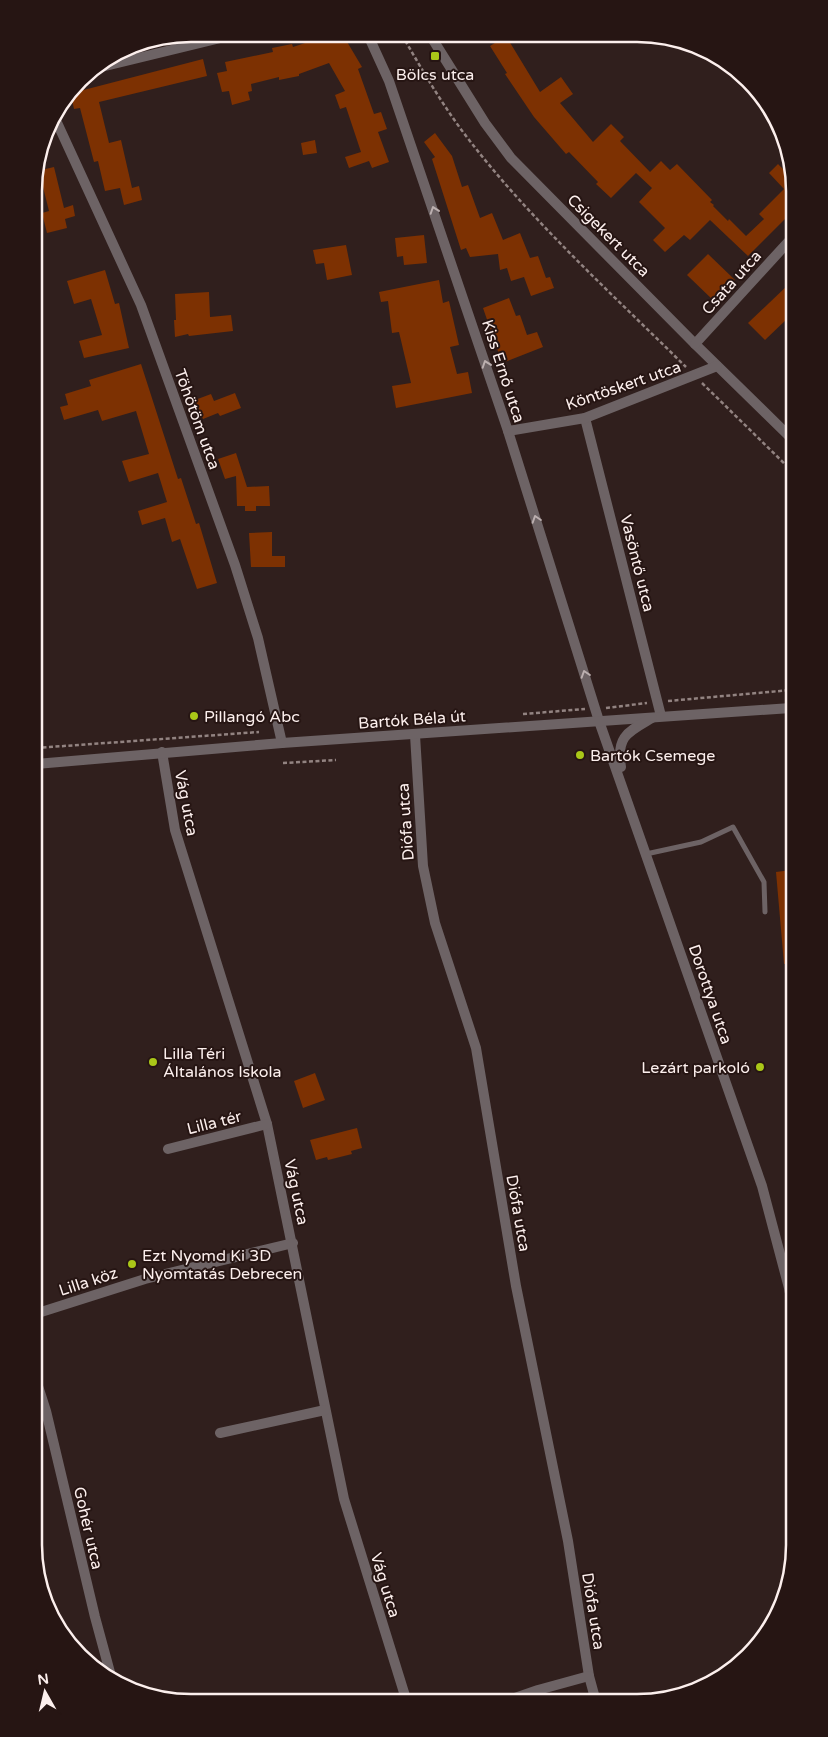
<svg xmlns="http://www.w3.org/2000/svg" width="828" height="1737" viewBox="0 0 828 1737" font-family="'Varela Round',sans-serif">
	<rect width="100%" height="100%" fill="#301f1d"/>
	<g fill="#7d3102">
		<path d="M 329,35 L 343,35 L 362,67 L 358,69 L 374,114 L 381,112 L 387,129 L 378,132 L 389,162 L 372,168 L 369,161 L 349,168 L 345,157 L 361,152 L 346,107 L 340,109 L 335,95 L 345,91 L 329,63 L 299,74 L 299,76 L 279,80 L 279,77 L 251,84 L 252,91 L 248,92 L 250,100 L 232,105 L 229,91 L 222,92 L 217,73 L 227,71 L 225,62 L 273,52 L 272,48 L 292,44 L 293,47 Z"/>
		<path d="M 506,36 L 540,92 L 561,77 L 573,94 L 560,103 L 593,142 L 611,124 L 624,137 L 620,141 L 650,172 L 661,161 L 670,170 L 677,164 L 712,200 L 710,202 L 714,205 L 713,206 L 728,221 L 729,219 L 746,236 L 764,219 L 759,214 L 784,189 L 769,173 L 778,164 L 789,175 L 789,215 L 748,256 L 710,220 L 690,240 L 684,235 L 665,252 L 653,240 L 665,228 L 639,202 L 652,188 L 636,173 L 611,198 L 596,184 L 598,182 L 569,152 L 566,154 L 534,117 L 505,74 L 507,73 L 490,46 Z"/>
		<path d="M 203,59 L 207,76 L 99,102 L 109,143 L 121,140 L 132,188 L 139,186 L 142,200 L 124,205 L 120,188 L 105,191 L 98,161 L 94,162 L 80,108 L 74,109 L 71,95 L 72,93 Z"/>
		<path d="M 435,133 L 452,156 L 462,187 L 468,185 L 480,218 L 492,213 L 503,240 L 520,233 L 530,258 L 538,256 L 546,278 L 550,277 L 554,288 L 531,296 L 524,277 L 511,281 L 507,268 L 500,270 L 498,254 L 470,257 L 466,248 L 461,250 L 432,159 L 435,157 L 424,142 Z"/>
		<path d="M 315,140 L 317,153 L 303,155 L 301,143 Z"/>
		<path d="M 54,167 L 64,208 L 73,205 L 75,216 L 65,219 L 67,228 L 47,233 L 42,213 L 49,211 L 43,187 L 34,190 L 34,181 L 37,171 Z"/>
		<path d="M 424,235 L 427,263 L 404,265 L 403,256 L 397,257 L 395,238 Z"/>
		<path d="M 346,245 L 352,275 L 327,280 L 324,263 L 316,264 L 313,250 Z"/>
		<path d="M 708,254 L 735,280 L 714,301 L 687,275 Z"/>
		<path d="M 105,270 L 115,304 L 119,303 L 129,348 L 84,358 L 79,341 L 102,335 L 91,299 L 74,304 L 67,281 Z"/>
		<path d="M 439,280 L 443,303 L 449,301 L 459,345 L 450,347 L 457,374 L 468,372 L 472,393 L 396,408 L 392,386 L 411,383 L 399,332 L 392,333 L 388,301 L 381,302 L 379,292 Z"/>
		<path d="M 789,284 L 789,317 L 765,340 L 748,323 Z"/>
		<path d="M 209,292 L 210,317 L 231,315 L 233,331 L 189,336 L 188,334 L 175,337 L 174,320 L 176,320 L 175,294 Z"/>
		<path d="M 509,298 L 516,316 L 520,315 L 527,335 L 537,332 L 543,347 L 502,363 L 483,308 Z"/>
		<path d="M 141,364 L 178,479 L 181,478 L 196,524 L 199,523 L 217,583 L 197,589 L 180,539 L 172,542 L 165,518 L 142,525 L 138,511 L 167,502 L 158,473 L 129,482 L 122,461 L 149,454 L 136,411 L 102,421 L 98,410 L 64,420 L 60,407 L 68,405 L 65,394 L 91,386 L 89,380 Z"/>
		<path d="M 235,393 L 241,408 L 220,416 L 218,413 L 203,419 L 195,400 L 211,394 L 214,401 Z"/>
		<path d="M 236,453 L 247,487 L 269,486 L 270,506 L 256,506 L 256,511 L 245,511 L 245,506 L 237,506 L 236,476 L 225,479 L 218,459 Z"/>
		<path d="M 272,532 L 272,556 L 285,556 L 285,567 L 251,567 L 249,533 Z"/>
		<path d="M 791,870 L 792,964 L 784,964 L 776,872 Z"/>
		<path d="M 315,1073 L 325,1100 L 303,1108 L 294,1081 Z"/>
		<path d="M 357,1128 L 362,1148 L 351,1151 L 352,1154 L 328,1160 L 327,1157 L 316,1160 L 310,1140 Z"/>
	</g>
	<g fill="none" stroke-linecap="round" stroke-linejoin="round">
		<g stroke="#928381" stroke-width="2.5" stroke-dasharray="4 2.5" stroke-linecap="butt">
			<path d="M 402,35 C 421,68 440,101 463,132 C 528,218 609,291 686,367"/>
			<path d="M 702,383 L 790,469"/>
			<path d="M 668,701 L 791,690"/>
			<path d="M 606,708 L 647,703"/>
			<path d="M 523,714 L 585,709"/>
			<path d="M 36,748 L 259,732"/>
			<path d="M 283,763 L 336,760"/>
		</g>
		<path stroke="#6d6365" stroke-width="5" d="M 646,854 L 701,842 L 733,827 L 764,882 L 765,912"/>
		<g stroke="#6d6365" stroke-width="10">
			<path d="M 368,35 L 389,81 L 508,431 L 599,721 L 762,1186 L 789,1288 L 793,1309"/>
			<path d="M 430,35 L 485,123 L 511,158 L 695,344 L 790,437"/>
			<path d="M 93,69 L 237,34"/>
			<path d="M 54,116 L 141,305 L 235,565 L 258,638 L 282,743"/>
			<path d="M 695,344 L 789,241"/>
			<path d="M 585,418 L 661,716"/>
			<path d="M 508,431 L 585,418 L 717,366"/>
			<path d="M 415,735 L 423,866 L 435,923 L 476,1048 L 516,1286 L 568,1541 L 589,1676 L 595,1698"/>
			<path d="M 162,752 L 175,830 L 267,1124 L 344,1499 L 406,1699"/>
			<path d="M 36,764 L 282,743 L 791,708"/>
			<path d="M 621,767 C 616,736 628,732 652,718"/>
			<path d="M 168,1149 L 267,1124"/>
			<path d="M 38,1313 L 145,1279 L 293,1243"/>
			<path d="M 38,1386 L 46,1411 L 95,1617 L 111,1676"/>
			<path d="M 220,1433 L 325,1410"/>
			<path d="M 512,1699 L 538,1690 L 589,1676"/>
		</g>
	</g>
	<defs><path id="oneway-chevron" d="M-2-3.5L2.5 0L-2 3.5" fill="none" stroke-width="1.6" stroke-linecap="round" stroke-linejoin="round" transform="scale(1.25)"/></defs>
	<g stroke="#bcb0b0">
		<use href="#oneway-chevron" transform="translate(434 210) rotate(-109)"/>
		<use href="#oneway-chevron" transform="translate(486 364) rotate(-109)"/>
		<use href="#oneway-chevron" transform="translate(536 519) rotate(-108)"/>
		<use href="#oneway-chevron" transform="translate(585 674) rotate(-108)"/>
	</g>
	<g fill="#aac718" stroke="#261513" stroke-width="2">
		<rect x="430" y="51" width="10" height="10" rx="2.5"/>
		<circle cx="194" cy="716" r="5"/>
		<circle cx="580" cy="755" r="5"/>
		<circle cx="153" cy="1062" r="5"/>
		<circle cx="760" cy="1067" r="5"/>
		<circle cx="132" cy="1264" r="5"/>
	</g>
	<g text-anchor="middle" stroke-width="4" stroke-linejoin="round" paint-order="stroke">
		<g font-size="16" fill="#fcefed" stroke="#261513" text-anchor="start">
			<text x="435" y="80" text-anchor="middle">Bölcs utca</text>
			<text x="204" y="722">Pillangó Abc</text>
			<text x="590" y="761">Bartók Csemege</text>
			<text x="163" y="1059">Lilla Téri<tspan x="163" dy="18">Általános Iskola</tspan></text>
			<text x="750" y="1073" text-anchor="end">Lezárt parkoló</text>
			<text x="142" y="1261">Ezt Nyomd Ki 3D<tspan x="142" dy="18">Nyomtatás Debrecen</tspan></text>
		</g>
		<g font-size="16" fill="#fcefed" stroke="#261513">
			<text transform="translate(609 235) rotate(45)" y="6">Csigekert utca</text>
			<text transform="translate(731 282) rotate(-48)" y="6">Csata utca</text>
			<text transform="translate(504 371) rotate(72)" y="6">Kiss Ernő utca</text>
			<text transform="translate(623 385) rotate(-19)" y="6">Köntöskert utca</text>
			<text transform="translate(198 419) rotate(70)" y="6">Töhötöm utca</text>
			<text transform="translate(638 563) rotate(76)" y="6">Vasöntő utca</text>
			<text transform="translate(412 719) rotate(-4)" y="6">Bartók Béla út</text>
			<text transform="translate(187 803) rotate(79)" y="6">Vág utca</text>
			<text transform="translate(405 822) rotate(-94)" y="6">Diófa utca</text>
			<text transform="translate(711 994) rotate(71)" y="6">Dorottya utca</text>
			<text transform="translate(214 1122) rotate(-14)" y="6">Lilla tér</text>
			<text transform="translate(297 1192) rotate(78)" y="6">Vág utca</text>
			<text transform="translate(519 1213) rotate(80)" y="6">Diófa utca</text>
			<text transform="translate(88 1281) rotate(-18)" y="6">Lilla köz</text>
			<text transform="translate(89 1528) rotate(77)" y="6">Gohér utca</text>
			<text transform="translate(386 1585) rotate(73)" y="6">Vág utca</text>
			<text transform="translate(594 1611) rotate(81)" y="6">Diófa utca</text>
		</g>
	</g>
	<path d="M0 0H828V1737H0ZM191 42H637A149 149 0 0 1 786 191V1545A149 149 0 0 1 637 1694H191A149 149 0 0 1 42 1545V191A149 149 0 0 1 191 42Z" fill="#261513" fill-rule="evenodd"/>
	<path fill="none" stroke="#fcefed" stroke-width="2.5" d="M191 42H637A149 149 0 0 1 786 191V1545A149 149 0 0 1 637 1694H191A149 149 0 0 1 42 1545V191A149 149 0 0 1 191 42Z"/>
	<g transform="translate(45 1692) rotate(352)" stroke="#261513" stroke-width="4" paint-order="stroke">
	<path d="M0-4L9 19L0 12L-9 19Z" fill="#fcefed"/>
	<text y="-8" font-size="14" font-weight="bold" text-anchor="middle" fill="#fcefed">N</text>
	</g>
</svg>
